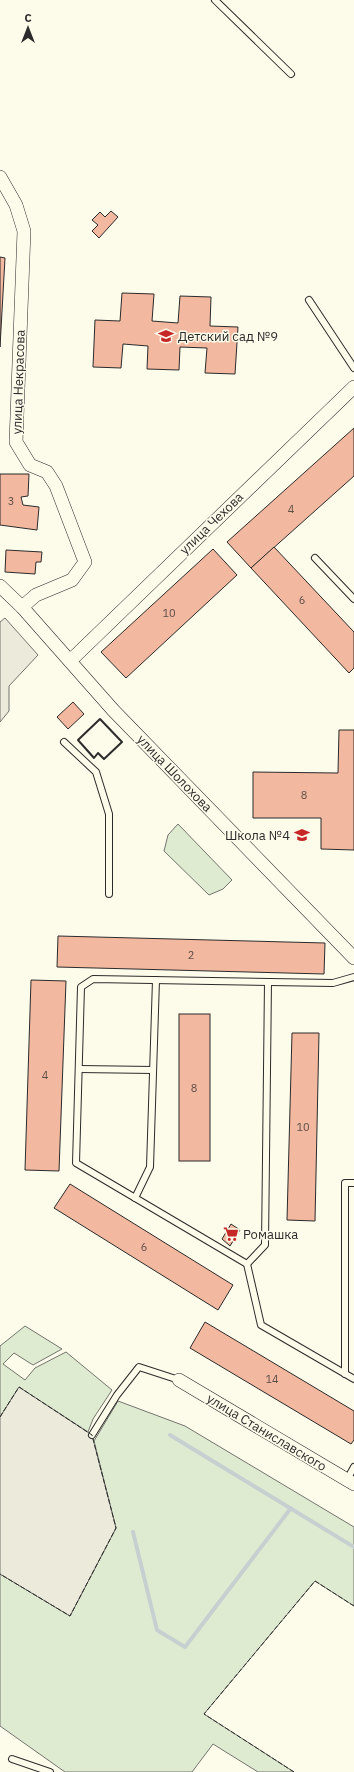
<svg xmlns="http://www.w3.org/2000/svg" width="354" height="1772" viewBox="0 0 354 1772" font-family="'IBM Plex Sans',sans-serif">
	<rect width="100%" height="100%" fill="#fdfbea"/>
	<g fill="#deebd1" stroke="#74746e">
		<path d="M 178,824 L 232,880 L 223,889 L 209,895 L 164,851 L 168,835 Z"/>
		<path d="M 25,1326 L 62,1349 L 33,1365 L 14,1353 L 3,1364 L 25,1380 L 35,1368 L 66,1352 L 112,1390 L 93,1419 L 88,1432 L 19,1387 L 0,1417 L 0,1346 Z"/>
		<path d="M 118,1401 L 185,1426 L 354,1527 L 354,1606 L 315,1581 L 204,1714 L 294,1772 L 258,1772 L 213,1744 L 192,1772 L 65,1772 L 0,1726 L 0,1574 L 70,1616 L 116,1528 L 94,1441 Z"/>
	</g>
	<g fill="#eceadb" stroke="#74746e">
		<path d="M 5,618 L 38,655 L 9,686 L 9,711 L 0,722 L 0,622 Z"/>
		<path d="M 19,1387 L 92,1435 L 116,1528 L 70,1616 L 0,1574 L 0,1417 Z"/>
	</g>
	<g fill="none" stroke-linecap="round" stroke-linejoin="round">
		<g stroke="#c7d0d0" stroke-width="4">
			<path d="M 170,1435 L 354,1547"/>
			<path d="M 133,1532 L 157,1630 L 185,1647 L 291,1508"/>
		</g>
	</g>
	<g fill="#f2b8a0" stroke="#2b2b2b">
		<path d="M 111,211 L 118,217 L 99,238 L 92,231 L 98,225 L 92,220 L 100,212 L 105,217 Z"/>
		<path d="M 0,257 L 5,258 L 0,347 Z"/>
		<path d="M 122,293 L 154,294 L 152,321 L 178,323 L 180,296 L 211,297 L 210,326 L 238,327 L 235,374 L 205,373 L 207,348 L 180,347 L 179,370 L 147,369 L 148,346 L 123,344 L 121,368 L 93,367 L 95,320 L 120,321 Z"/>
		<path d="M 354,428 L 354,476 L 251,568 L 227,542 Z"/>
		<path d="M 0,474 L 29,474 L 28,496 L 21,497 L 23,505 L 39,507 L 37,530 L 0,525 Z"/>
		<path d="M 274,547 L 354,632 L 354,668 L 349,673 L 251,568 Z"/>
		<path d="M 213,549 L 237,575 L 126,678 L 101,652 Z"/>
		<path d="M 6,550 L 42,552 L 41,562 L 36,562 L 35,574 L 5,572 Z"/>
		<path d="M 73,702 L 84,714 L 68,729 L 57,717 Z"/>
		<path d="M 339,730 L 354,730 L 354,850 L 321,849 L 321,818 L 253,818 L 253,772 L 338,773 Z"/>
		<path d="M 58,936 L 325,943 L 324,974 L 57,967 Z"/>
		<path d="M 31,980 L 66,981 L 59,1171 L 25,1170 Z"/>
		<rect x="179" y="1014" width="31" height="147"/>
		<path d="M 292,1033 L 319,1033 L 315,1221 L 287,1220 Z"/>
		<path d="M 70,1184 L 233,1285 L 218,1310 L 54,1208 Z"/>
		<path d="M 231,1224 L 240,1230 L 230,1246 L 222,1239 Z"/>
		<path d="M 205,1322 L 354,1411 L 354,1440 L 351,1444 L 190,1348 Z"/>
	</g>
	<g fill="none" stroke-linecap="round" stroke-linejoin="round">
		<g stroke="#2b2b2b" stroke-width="8">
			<g id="lane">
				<path d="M 215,0 L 291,74"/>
				<path d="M 309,300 L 354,368"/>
				<path d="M 315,558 L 354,599"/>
				<path d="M 64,742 L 96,772 L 109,814 L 109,894"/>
				<path d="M 354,977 L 333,983 L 93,979 L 81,987 L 76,1163 L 247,1264 L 261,1325 L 354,1379"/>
				<path d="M 79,1069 L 153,1070"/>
				<path d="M 135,1198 L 150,1167 L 156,980"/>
				<path d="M 247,1264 L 265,1245 L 268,982"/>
				<path d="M 345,1374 L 345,1183 L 354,1183"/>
				<path d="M 92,1435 L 117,1395 L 139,1367 L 179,1380"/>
				<path d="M 347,1480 L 354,1467"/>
				<path d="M 12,1759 L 50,1772"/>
			</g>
		</g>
		<g stroke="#2b2b2b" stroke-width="14">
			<g id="street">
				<path d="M 0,177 L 16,205 L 24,231 L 16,442 L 30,465 L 47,472 L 56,486 L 85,562 L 72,580 L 36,595 L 22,607"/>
				<path d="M 0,586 L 22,607 L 113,710 L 354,958"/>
				<path d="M 70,661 L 354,387"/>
				<path d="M 179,1380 L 354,1484"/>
			</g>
		</g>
		<use href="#lane" stroke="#fdfbea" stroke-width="6"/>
		<use href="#street" stroke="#fdfbea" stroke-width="13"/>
		<g stroke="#2b2b2b" stroke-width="1" stroke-dasharray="5 2" stroke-linecap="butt">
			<path d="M 0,1417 L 19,1387 L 92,1435 L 116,1528 L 70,1616 L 0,1574"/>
			<path d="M 294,1772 L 204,1714 L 315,1581 L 354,1606"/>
		</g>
		<path stroke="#2b2b2b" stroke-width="2" d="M 100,719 L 122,742 L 104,759 L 98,753 L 94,758 L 78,740 Z"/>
	</g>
	<defs>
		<g id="school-bare" transform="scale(1.2)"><path d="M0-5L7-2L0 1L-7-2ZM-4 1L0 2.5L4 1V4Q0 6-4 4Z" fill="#c62828" stroke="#fdfbea" stroke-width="2.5" paint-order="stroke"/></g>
		<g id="supermarket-bare" transform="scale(1.2)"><path d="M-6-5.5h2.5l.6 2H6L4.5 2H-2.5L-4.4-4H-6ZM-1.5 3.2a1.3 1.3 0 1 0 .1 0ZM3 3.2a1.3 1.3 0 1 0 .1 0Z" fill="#c62828" stroke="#fdfbea" stroke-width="2.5" paint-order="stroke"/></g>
	</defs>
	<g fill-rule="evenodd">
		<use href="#school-bare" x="166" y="336"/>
		<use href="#school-bare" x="302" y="835"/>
		<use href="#supermarket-bare" x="231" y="1234"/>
	</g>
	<g text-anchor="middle" stroke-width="3" stroke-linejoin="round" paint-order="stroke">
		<g font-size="11" fill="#5d4e48">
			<text x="11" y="505">3</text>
			<text x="291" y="513">4</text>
			<text x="302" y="604">6</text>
			<text x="169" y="617">10</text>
			<text x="304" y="799">8</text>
			<text x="191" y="959">2</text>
			<text x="45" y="1079">4</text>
			<text x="194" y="1092">8</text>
			<text x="303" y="1131">10</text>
			<text x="144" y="1251">6</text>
			<text x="272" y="1383">14</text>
		</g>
		<g font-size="13" fill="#2b2b2b" stroke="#fdfbea" text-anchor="start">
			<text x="178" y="341">Детский сад №9</text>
			<text x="290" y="840" text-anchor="end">Школа №4</text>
			<text x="243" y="1239">Ромашка</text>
		</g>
		<g font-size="13" fill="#2b2b2b" stroke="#fdfbea">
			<text transform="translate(18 382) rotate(-88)" y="5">улица Некрасова</text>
			<text transform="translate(211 523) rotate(-44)" y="5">улица Чехова</text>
			<text transform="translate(175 773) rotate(46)" y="5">улица Шолохова</text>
			<text transform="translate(267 1432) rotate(31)" y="5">улица Станиславского</text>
		</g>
	</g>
	<g transform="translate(28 28)" stroke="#fdfbea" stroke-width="3" paint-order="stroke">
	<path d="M0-3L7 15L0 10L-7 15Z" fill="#2b2b2b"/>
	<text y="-6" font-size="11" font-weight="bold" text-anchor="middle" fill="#2b2b2b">С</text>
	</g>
</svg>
